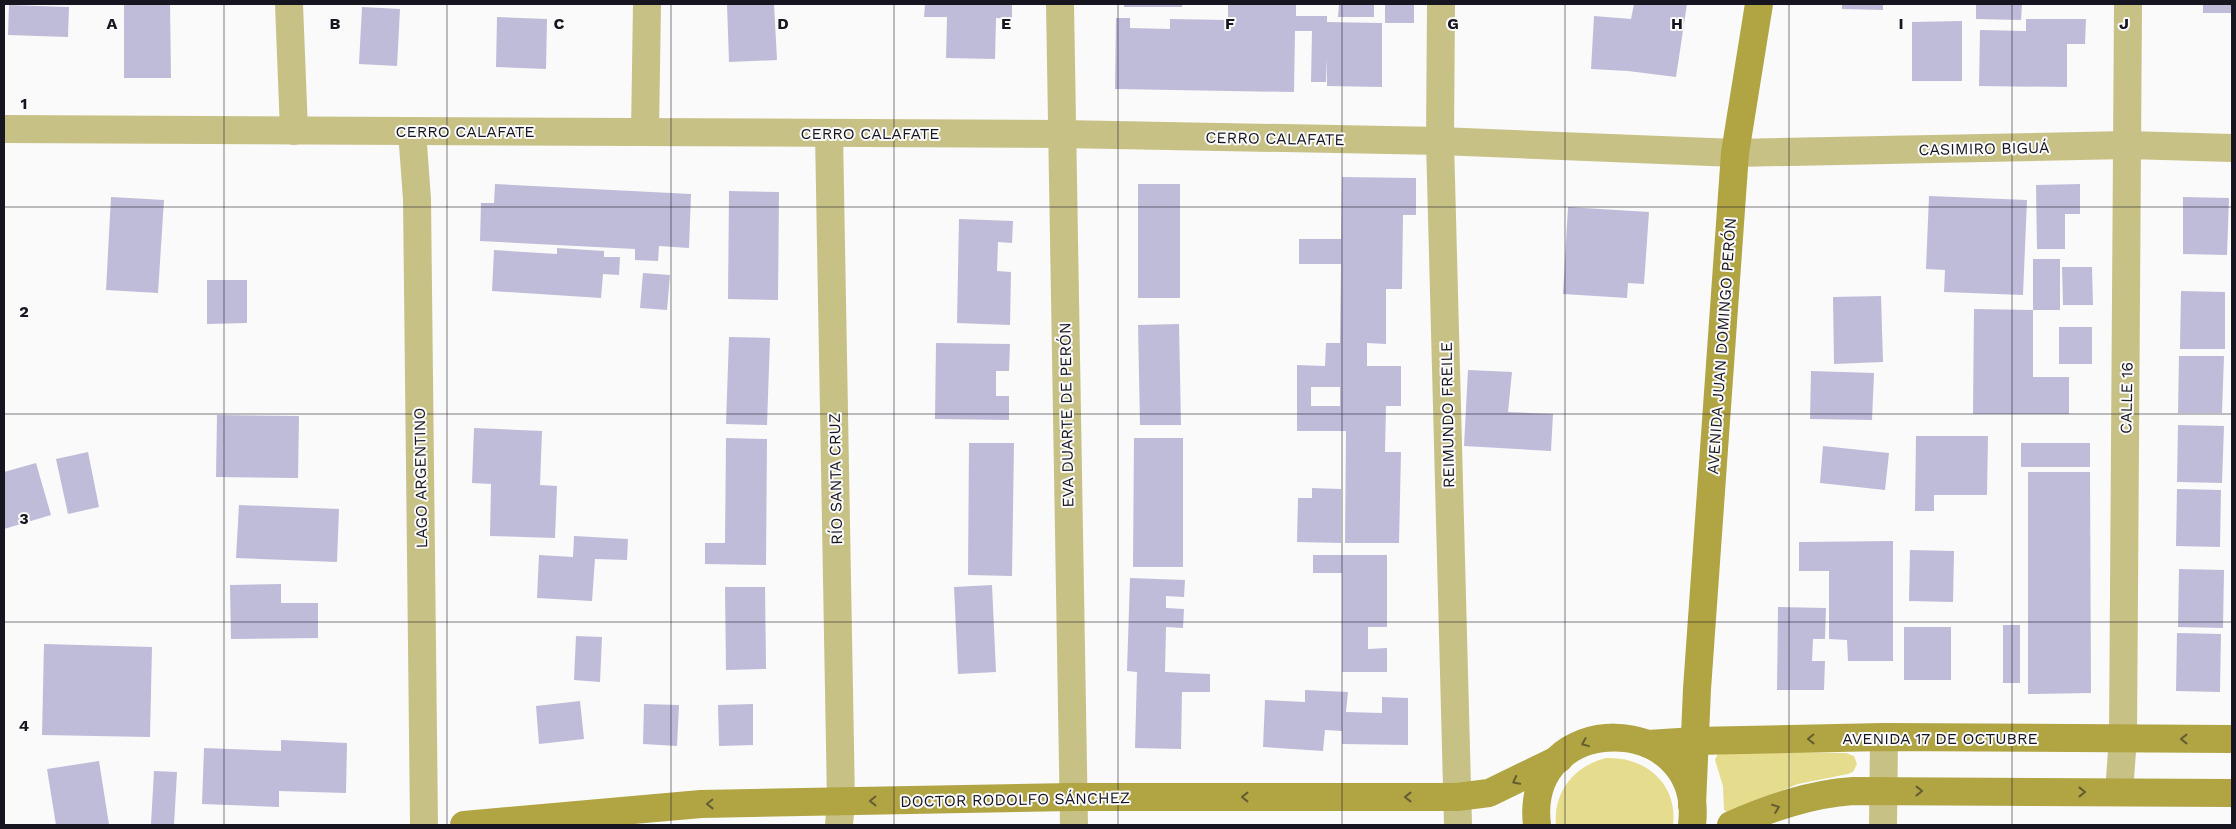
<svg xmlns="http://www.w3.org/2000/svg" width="2236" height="829" viewBox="0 0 2236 829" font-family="'Work Sans',sans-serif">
	<rect width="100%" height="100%" fill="#fafafa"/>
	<g fill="#e6dc8e">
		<path d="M 1725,751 L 1846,753 L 1854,756 L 1857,764 L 1853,772 L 1848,774 L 1798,784 L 1727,812 L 1724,810 L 1723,786 L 1715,760 L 1718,753 Z"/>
		<path d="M 1606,758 C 1645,756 1678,784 1673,825 L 1556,825 C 1553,792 1574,766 1606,758 Z"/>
	</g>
	<g fill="#bfbcd9" fill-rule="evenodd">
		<path d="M 124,4 L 170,4 L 171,78 L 124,78 Z"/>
		<path d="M 727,4 L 774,4 L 777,60 L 729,62 Z"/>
		<path d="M 925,4 L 1012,4 L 1012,19 L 996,18 L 995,59 L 946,58 L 947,17 L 924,17 Z"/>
		<rect x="1124" y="4" width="58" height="3"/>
		<path d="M 1228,4 L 1296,4 L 1296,16 L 1327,16 L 1327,22 L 1382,23 L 1382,87 L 1327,86 L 1327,58 L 1326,82 L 1311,82 L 1312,31 L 1295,31 L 1294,92 L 1115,89 L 1116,18 L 1130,18 L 1130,28 L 1170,29 L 1170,19 L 1228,20 Z"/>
		<path d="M 1339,4 L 1374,4 L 1374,17 L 1338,17 Z"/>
		<rect x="1385" y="4" width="29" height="19"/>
		<path d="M 1634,4 L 1687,4 L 1676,77 L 1628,71 L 1591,69 L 1594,16 L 1631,19 Z"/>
		<path d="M 1842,4 L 1883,4 L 1883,10 L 1842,9 Z"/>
		<path d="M 1976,4 L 2022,4 L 2021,20 L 1976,19 Z"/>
		<rect x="2203" y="4" width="29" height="9"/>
		<path d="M 9,5 L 69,7 L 68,37 L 8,35 Z"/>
		<path d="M 362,7 L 400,9 L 397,66 L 359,64 Z"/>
		<path d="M 497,17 L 547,19 L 546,69 L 496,67 Z"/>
		<path d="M 2026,19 L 2086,19 L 2085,44 L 2067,44 L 2067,87 L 1979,86 L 1980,30 L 2026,31 Z"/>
		<path d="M 1962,21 L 1962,81 L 1912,81 L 1912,22 Z"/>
		<path d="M 1342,177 L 1416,178 L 1416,215 L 1403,215 L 1402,289 L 1386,289 L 1386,344 L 1367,343 L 1367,366 L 1401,366 L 1401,406 L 1386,406 L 1385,452 L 1401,452 L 1399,543 L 1345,543 L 1346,431 L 1297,431 L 1297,365 L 1325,366 L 1326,343 L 1340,343 L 1341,264 L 1299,264 L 1299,239 L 1341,239 ZM 1311,387 L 1340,387 L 1340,406 L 1311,406 Z"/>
		<path d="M 495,184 L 691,194 L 689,248 L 659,246 L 658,261 L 635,260 L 635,249 L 480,241 L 481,203 L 494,203 Z"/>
		<rect x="1138" y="184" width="42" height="114"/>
		<path d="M 2080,184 L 2080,214 L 2065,214 L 2065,249 L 2037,249 L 2036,185 Z"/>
		<path d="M 729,191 L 779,192 L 778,300 L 728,299 Z"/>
		<path d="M 1929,196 L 2027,200 L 2023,295 L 1944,292 L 1945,270 L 1926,269 Z"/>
		<path d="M 111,197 L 164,200 L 158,293 L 106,290 Z"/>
		<path d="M 2183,197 L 2229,198 L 2227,255 L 2183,254 Z"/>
		<path d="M 1568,207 L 1649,212 L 1644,284 L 1628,283 L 1627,298 L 1563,294 Z"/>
		<path d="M 959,219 L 1013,221 L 1012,243 L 998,242 L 997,271 L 1011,272 L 1010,325 L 957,323 Z"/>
		<path d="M 557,248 L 604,251 L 604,257 L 620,257 L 619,275 L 603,274 L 601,298 L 492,291 L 494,250 L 557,254 Z"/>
		<path d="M 2033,259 L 2060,259 L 2060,310 L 2033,310 L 2033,377 L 2069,377 L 2069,414 L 1973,414 L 1974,309 L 2033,310 Z"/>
		<path d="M 2062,267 L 2092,267 L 2093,305 L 2063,305 Z"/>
		<path d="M 643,273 L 670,275 L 667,310 L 640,308 Z"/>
		<path d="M 207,280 L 247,280 L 247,323 L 207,324 Z"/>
		<path d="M 2181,291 L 2225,292 L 2225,349 L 2180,349 Z"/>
		<path d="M 1881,296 L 1883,362 L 1834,364 L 1833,297 Z"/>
		<path d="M 1179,324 L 1181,425 L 1140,425 L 1138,325 Z"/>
		<rect x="2059" y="327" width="33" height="37"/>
		<path d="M 729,337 L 770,338 L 767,425 L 726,424 Z"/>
		<path d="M 936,343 L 1010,344 L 1009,371 L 996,371 L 996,396 L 1009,396 L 1009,420 L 935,419 Z"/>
		<path d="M 2179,356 L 2224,356 L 2222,413 L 2178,413 Z"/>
		<path d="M 1468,370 L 1512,372 L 1508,412 L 1553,414 L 1551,451 L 1464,446 Z"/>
		<path d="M 1811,371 L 1874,373 L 1872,420 L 1810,419 Z"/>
		<path d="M 217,415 L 299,416 L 298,478 L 216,477 Z"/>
		<path d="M 2178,425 L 2224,426 L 2222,483 L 2177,482 Z"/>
		<path d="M 474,428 L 542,431 L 540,485 L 557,486 L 555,538 L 490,536 L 491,484 L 472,483 Z"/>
		<path d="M 1916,436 L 1988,436 L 1987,495 L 1934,495 L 1934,511 L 1915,511 Z"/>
		<path d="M 726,438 L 767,439 L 766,565 L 705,564 L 705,543 L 725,543 Z"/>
		<path d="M 1134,438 L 1183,438 L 1183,567 L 1133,567 Z"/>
		<path d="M 969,443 L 1014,443 L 1012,576 L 968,575 Z"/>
		<rect x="2021" y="443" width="69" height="24"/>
		<path d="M 1823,446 L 1889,453 L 1885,490 L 1820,483 Z"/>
		<path d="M 88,452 L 99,507 L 68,514 L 56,459 Z"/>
		<path d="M 36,463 L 51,515 L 4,529 L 4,472 Z"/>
		<path d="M 2028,472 L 2090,472 L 2091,693 L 2028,694 Z"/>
		<path d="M 1312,488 L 1341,489 L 1341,543 L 1297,542 L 1298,498 L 1312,498 Z"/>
		<path d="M 2177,489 L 2221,490 L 2220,547 L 2176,546 Z"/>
		<path d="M 239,505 L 339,509 L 337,562 L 236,558 Z"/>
		<path d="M 574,536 L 628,539 L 627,560 L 595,559 L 592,601 L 537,598 L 539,555 L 573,557 Z"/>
		<path d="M 1893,541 L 1893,661 L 1848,661 L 1847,640 L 1829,639 L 1829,571 L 1799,571 L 1799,542 Z"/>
		<path d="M 1910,550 L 1954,551 L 1953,602 L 1909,601 Z"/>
		<path d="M 1313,555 L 1387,555 L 1387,627 L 1368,627 L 1368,649 L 1387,648 L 1387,672 L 1342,672 L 1342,573 L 1313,573 Z"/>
		<path d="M 2179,569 L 2224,570 L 2223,628 L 2178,627 Z"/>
		<path d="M 1130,578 L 1185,580 L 1184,597 L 1166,596 L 1166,608 L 1184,609 L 1183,628 L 1166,627 L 1165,672 L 1210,674 L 1210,692 L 1182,692 L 1181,749 L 1135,748 L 1137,672 L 1127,671 Z"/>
		<path d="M 281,584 L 281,603 L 318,603 L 318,638 L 231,639 L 230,585 Z"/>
		<path d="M 992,585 L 996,672 L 958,674 L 954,587 Z"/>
		<path d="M 725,587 L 765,587 L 766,669 L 726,670 Z"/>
		<path d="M 1778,607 L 1826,608 L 1825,639 L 1813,639 L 1812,661 L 1825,661 L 1824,690 L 1777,690 Z"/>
		<rect x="2003" y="625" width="17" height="58"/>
		<rect x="1904" y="627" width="47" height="53"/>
		<path d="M 2177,633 L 2221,634 L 2220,692 L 2176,691 Z"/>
		<path d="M 576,636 L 602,637 L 600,682 L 574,680 Z"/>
		<path d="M 44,644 L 152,647 L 150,737 L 42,735 Z"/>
		<path d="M 1305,690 L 1348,692 L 1346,712 L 1382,713 L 1382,697 L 1408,698 L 1408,745 L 1342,744 L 1342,731 L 1325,730 L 1323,751 L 1263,747 L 1265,700 L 1305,702 Z"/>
		<path d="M 580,701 L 584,739 L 539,744 L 536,706 Z"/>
		<path d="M 644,704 L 679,705 L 677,746 L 643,744 Z"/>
		<path d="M 753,704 L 753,745 L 719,746 L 718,705 Z"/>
		<path d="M 281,740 L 347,743 L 346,793 L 279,791 L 279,807 L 202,804 L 204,748 L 281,751 Z"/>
		<path d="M 99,761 L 109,825 L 56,825 L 47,769 Z"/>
		<path d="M 154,771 L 177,772 L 174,825 L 151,824 Z"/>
	</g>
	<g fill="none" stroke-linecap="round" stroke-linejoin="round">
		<g stroke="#c8c186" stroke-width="28">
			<path d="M 289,4 L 294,131"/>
			<path d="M 1060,4 L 1074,825"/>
			<path d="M 1441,4 L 1440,141 L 1458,825"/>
			<path d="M 4,129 L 1062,134 L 1440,141 L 1735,153 L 2128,145 L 2232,148"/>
			<path d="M 412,131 L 417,199 L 424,825"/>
			<path d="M 645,132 L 647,4"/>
			<path d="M 829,133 L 841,802 L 839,825"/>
			<path d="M 2119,792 L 2123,738 L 2128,4"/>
			<path d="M 1883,825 L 1884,737"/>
		</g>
		<g stroke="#b0a443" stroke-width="28">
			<path d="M 1648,744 L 1695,741 L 1884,737 L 2232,739"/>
			<path d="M 1692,805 L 1697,689 L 1735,153 L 1759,4"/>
			<path d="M 464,825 L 701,804 L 1072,797 L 1457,797 L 1489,793 L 1559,759"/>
			<path d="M 1537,825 C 1523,708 1706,709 1692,825"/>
			<path d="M 1731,825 C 1770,808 1810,794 1853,791 L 2232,793"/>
		</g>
	</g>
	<defs><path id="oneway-chevron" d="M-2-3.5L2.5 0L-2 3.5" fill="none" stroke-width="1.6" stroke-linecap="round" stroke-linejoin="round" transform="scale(1.25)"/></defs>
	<g stroke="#645d32">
		<use href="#oneway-chevron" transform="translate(1811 739) rotate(179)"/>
		<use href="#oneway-chevron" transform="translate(2184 739) rotate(-180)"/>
		<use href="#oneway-chevron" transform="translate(1585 743) rotate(158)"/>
		<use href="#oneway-chevron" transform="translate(1516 781) rotate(153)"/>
		<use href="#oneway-chevron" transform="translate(1919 791)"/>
		<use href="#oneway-chevron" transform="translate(2082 792)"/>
		<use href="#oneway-chevron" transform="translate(1245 797) rotate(-180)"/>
		<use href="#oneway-chevron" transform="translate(1408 797) rotate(-180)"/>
		<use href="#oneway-chevron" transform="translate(873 801) rotate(179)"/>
		<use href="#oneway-chevron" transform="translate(710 804) rotate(179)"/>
		<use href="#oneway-chevron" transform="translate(1776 808) rotate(-21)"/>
	</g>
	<path fill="none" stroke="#171620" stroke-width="1" stroke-opacity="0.55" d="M 224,4 L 224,825M 447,4 L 447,825M 671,4 L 671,825M 894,4 L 894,825M 1118,4 L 1118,825M 1342,4 L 1342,825M 1565,4 L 1565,825M 1789,4 L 1789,825M 2012,4 L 2012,825M 4,207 L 2232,207M 4,414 L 2232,414M 4,622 L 2232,622"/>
	<g text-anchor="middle" stroke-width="4" stroke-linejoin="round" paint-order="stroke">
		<g font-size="16" fill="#171620" stroke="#fafafa">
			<text x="465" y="137">CERRO CALAFATE</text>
			<text x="870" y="139">CERRO CALAFATE</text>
			<text transform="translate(1275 138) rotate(1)" y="6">CERRO CALAFATE</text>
			<text transform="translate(1984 148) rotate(-1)" y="6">CASIMIRO BIGUÁ</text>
			<text transform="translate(1721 346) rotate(-86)" y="6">AVENIDA JUAN DOMINGO PERÓN</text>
			<text transform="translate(2126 398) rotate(-89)" y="6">CALLE 16</text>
			<text transform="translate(1066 415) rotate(-91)" y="6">EVA DUARTE DE PERÓN</text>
			<text transform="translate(1447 415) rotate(-91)" y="6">REIMUNDO FREILE</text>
			<text transform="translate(420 478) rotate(-91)" y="6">LAGO ARGENTINO</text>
			<text transform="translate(835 479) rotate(-91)" y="6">RÍO SANTA CRUZ</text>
			<text x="1940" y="744">AVENIDA 17 DE OCTUBRE</text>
			<text transform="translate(1015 799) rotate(-1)" y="6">DOCTOR RODOLFO SÁNCHEZ</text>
		</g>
	</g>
	<g font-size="16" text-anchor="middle" font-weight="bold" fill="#171620" stroke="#fafafa" stroke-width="4" stroke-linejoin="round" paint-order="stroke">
		<text x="112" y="29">A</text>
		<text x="335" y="29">B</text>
		<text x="559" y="29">C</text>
		<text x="783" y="29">D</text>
		<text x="1006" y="29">E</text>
		<text x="1230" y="29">F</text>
		<text x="1453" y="29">G</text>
		<text x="1677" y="29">H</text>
		<text x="1901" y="29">I</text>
		<text x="2124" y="29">J</text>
		<text x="24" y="109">1</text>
		<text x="24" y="317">2</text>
		<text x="24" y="524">3</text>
		<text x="24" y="731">4</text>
	</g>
	<rect width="2236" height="829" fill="none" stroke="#171620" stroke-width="10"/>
</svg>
